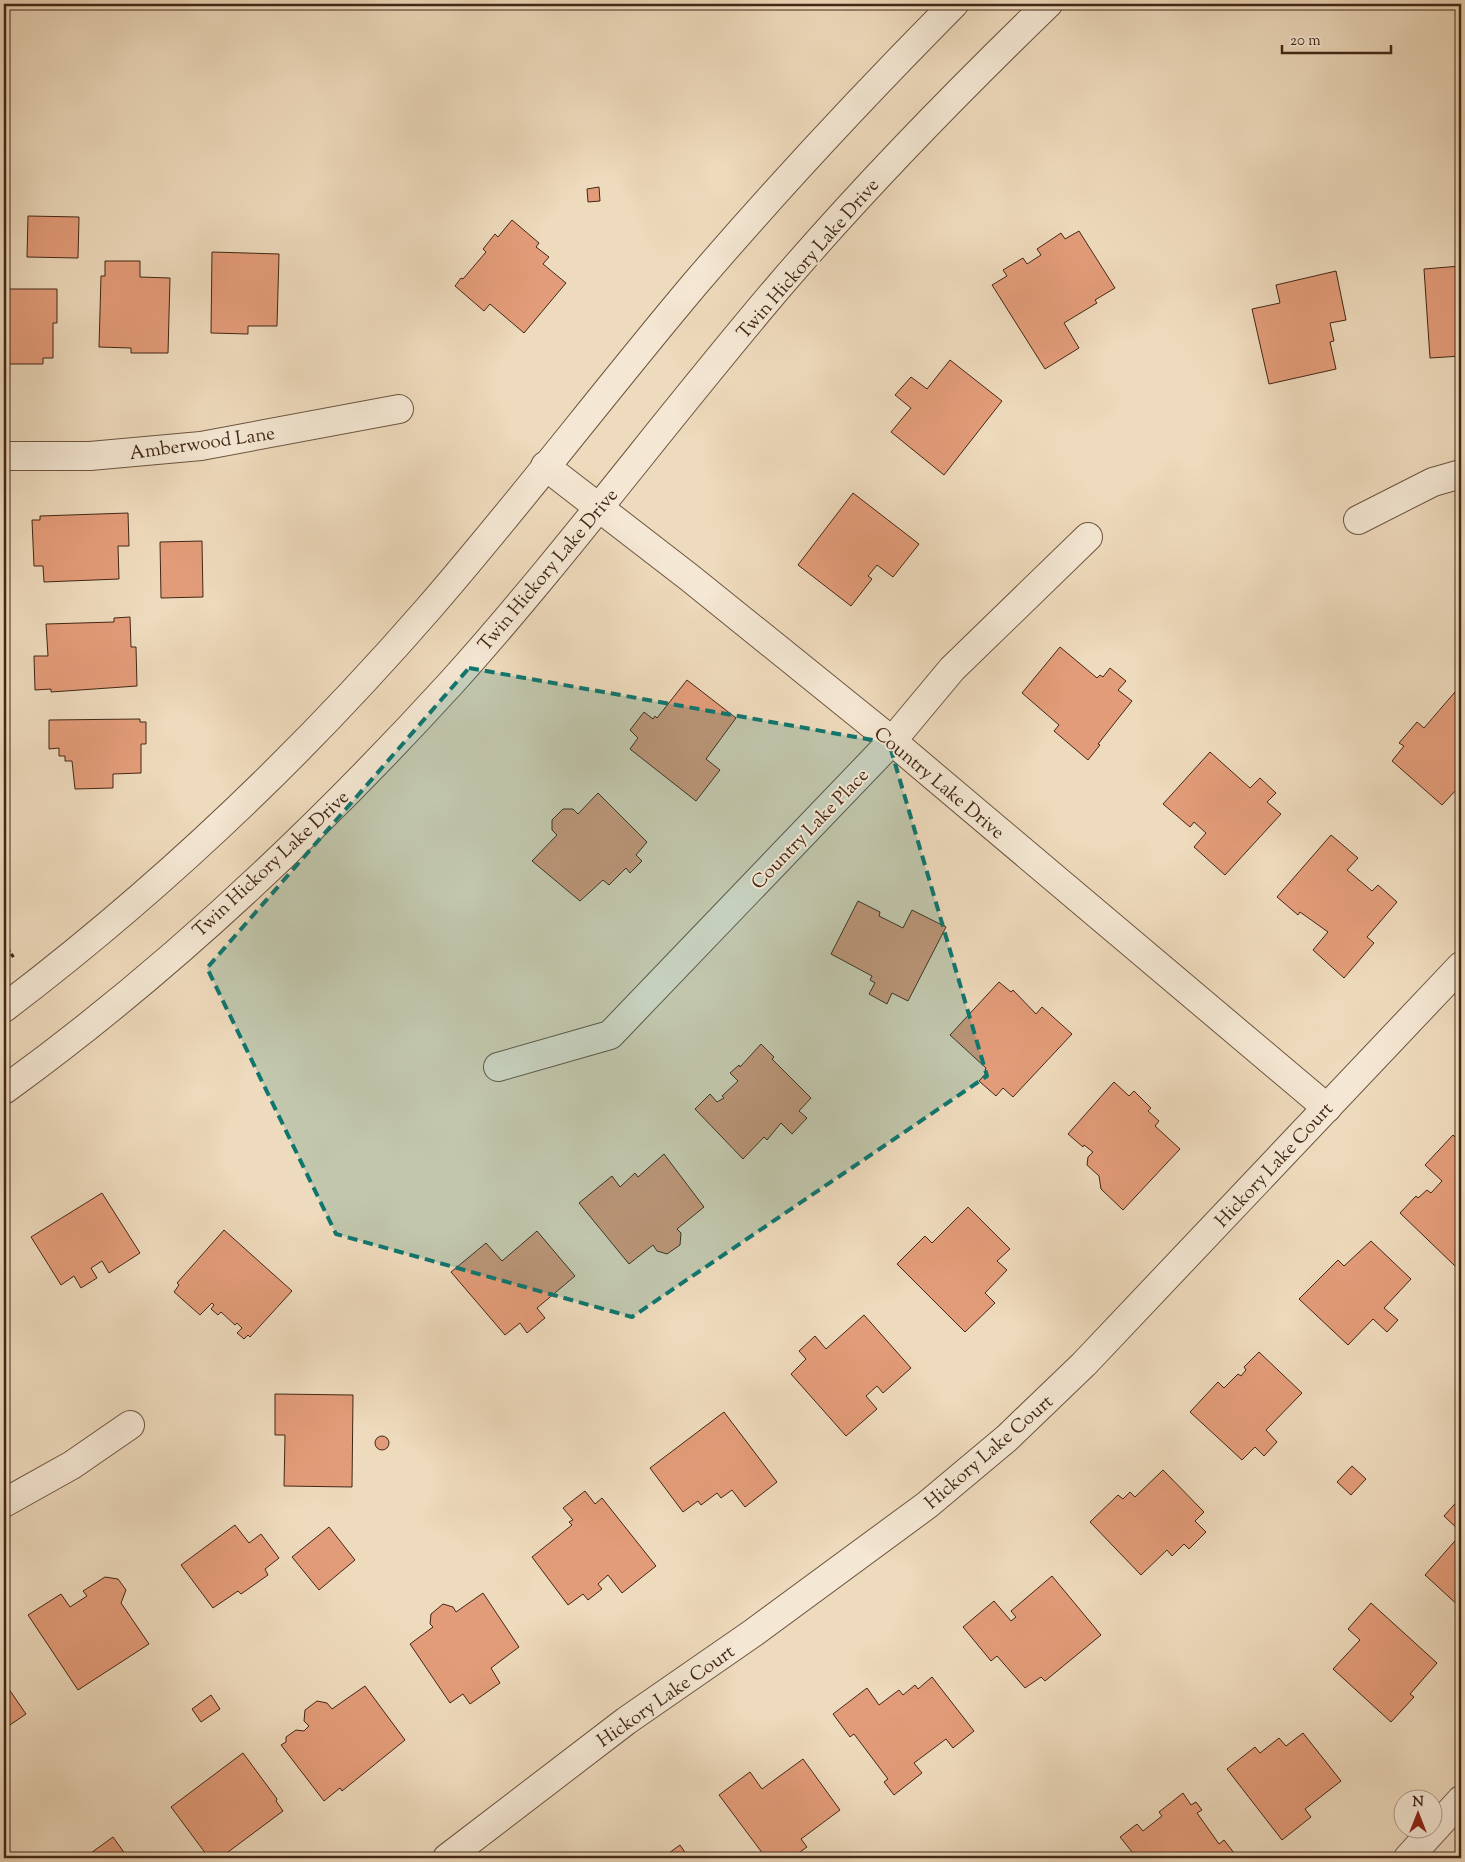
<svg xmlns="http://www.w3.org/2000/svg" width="1465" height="1862" viewBox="0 0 1465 1862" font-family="'Sorts Mill Goudy',serif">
	<rect width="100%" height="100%" fill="#eedabc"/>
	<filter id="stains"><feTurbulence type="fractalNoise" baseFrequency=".004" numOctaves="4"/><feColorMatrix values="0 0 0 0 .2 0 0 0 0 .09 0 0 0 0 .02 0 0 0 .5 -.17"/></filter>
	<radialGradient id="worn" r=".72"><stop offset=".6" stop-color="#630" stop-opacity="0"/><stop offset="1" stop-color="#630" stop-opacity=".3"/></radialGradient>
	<g fill="#e39c79" stroke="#422716">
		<path d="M 599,187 L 600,201 L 588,202 L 587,189 Z"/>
		<path d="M 28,216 L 79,217 L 78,258 L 27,257 Z"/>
		<path d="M 512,220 L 539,243 L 536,247 L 549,257 L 543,264 L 566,283 L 524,333 L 490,304 L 484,311 L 455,286 L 461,278 L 463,279 L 486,252 L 483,249 L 495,234 L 498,237 Z"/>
		<path d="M 1079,231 L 1115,288 L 1095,300 L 1097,303 L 1064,323 L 1079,348 L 1045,369 L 992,285 L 1007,276 L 1003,270 L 1023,258 L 1027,264 L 1041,255 L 1037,249 L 1061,233 L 1065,239 Z"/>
		<path d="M 212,252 L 279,254 L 277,326 L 248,326 L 248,334 L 211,333 Z"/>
		<path d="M 105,261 L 140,261 L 140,277 L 170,278 L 168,353 L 131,353 L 131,348 L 99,347 L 101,276 L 105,276 Z"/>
		<path d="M 1461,266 L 1461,356 L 1430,358 L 1424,269 Z"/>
		<path d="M 1336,271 L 1346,320 L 1330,323 L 1334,341 L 1330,342 L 1336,369 L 1269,384 L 1252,309 L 1280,303 L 1276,285 Z"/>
		<path d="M 4,289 L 57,289 L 57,323 L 53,323 L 53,358 L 43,358 L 43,364 L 4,364 Z"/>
		<path d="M 950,360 L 1002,401 L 944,475 L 891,432 L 911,408 L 895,395 L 911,377 L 927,389 Z"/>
		<path d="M 853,493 L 919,544 L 893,577 L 877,565 L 868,576 L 872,579 L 851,606 L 798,565 Z"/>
		<path d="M 128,513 L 129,546 L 118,546 L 119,579 L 44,582 L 43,566 L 34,566 L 32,520 L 40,520 L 40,516 Z"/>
		<path d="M 202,541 L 203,597 L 161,598 L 160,542 Z"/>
		<path d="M 130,617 L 131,647 L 136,647 L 137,686 L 51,692 L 51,689 L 35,690 L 34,656 L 48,656 L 46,624 L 114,622 L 114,618 Z"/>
		<path d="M 1060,647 L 1097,678 L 1100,675 L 1103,677 L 1110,668 L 1126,681 L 1118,690 L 1132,701 L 1098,744 L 1100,745 L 1088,760 L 1054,731 L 1059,725 L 1022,693 Z"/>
		<path d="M 687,680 L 736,718 L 706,759 L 720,770 L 696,801 L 630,749 L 638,738 L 630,730 L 644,712 L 653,719 L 655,716 L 657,718 Z"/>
		<path d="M 1461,685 L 1461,791 L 1457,789 L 1442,805 L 1392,761 L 1404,746 L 1399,743 L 1417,722 L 1424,728 Z"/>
		<path d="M 140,719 L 140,722 L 146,722 L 146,744 L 141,744 L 141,773 L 113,774 L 113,788 L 75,789 L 72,761 L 65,761 L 65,756 L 59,756 L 59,748 L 49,749 L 49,720 Z"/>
		<path d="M 1210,752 L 1250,788 L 1260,778 L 1276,793 L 1267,802 L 1281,814 L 1225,875 L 1194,847 L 1206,833 L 1194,822 L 1190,827 L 1163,804 Z"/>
		<path d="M 598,793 L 647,842 L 636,855 L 642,861 L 630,873 L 626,868 L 609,885 L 603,880 L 580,901 L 532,861 L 557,835 L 552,830 L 552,820 L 563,809 L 573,809 L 578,814 Z"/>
		<path d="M 1331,835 L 1358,858 L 1347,870 L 1372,891 L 1378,885 L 1397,902 L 1367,937 L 1374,943 L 1344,978 L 1313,950 L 1328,932 L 1300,912 L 1298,915 L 1277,897 Z"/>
		<path d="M 858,901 L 880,912 L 879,916 L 903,928 L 912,910 L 946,927 L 908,1001 L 892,993 L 887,1004 L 869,994 L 875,983 L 870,980 L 872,976 L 831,954 Z"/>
		<path d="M 999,982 L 1011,992 L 1013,990 L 1036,1014 L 1042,1007 L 1072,1034 L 1013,1097 L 1003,1088 L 996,1096 L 979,1081 L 987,1072 L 985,1070 L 986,1068 L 950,1035 Z"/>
		<path d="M 761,1044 L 774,1057 L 772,1059 L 811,1098 L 799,1111 L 807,1118 L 792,1134 L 781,1123 L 767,1140 L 764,1137 L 743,1159 L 695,1109 L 710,1094 L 717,1102 L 724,1098 L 722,1096 L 738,1081 L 730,1073 L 739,1065 L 740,1067 Z"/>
		<path d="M 1114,1082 L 1129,1096 L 1134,1091 L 1151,1108 L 1148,1111 L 1159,1121 L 1155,1126 L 1180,1149 L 1123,1210 L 1101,1189 L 1099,1176 L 1087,1165 L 1088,1157 L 1093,1152 L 1084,1145 L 1083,1147 L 1068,1134 Z"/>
		<path d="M 1453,1135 L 1461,1143 L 1461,1260 L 1455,1266 L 1400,1213 L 1416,1196 L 1418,1198 L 1427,1190 L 1431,1193 L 1442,1181 L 1425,1165 Z"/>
		<path d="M 664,1154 L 704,1207 L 677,1229 L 681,1233 L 680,1245 L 667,1254 L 657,1251 L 653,1245 L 629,1264 L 579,1203 L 612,1176 L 620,1187 L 635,1173 L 638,1177 Z"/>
		<path d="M 102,1193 L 140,1253 L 109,1273 L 102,1261 L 91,1268 L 97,1278 L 81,1288 L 74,1276 L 61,1285 L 31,1237 Z"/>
		<path d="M 968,1207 L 1010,1249 L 997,1261 L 1007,1270 L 985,1293 L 995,1303 L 965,1332 L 897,1264 L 925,1236 L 932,1243 Z"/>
		<path d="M 224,1230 L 292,1291 L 250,1337 L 248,1335 L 244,1339 L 237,1333 L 242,1328 L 237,1323 L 235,1325 L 221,1312 L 218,1315 L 211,1309 L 214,1305 L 212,1303 L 200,1315 L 174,1292 L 179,1285 L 177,1283 Z"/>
		<path d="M 537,1231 L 575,1276 L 537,1308 L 545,1318 L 527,1333 L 520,1323 L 505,1335 L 451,1272 L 486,1243 L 502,1261 Z"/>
		<path d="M 1371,1241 L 1411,1279 L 1384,1308 L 1398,1320 L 1387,1332 L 1373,1319 L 1348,1345 L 1299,1299 L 1338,1260 L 1344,1266 Z"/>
		<path d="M 864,1315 L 911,1368 L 883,1393 L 877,1386 L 866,1396 L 877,1409 L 846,1436 L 791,1374 L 806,1359 L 799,1351 L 815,1336 L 826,1349 Z"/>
		<path d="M 1259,1352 L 1302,1393 L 1266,1430 L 1277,1442 L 1264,1456 L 1255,1447 L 1242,1460 L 1190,1412 L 1218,1382 L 1224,1388 L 1238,1374 L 1241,1376 L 1246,1370 L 1244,1367 Z"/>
		<path d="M 275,1394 L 353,1395 L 352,1487 L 284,1486 L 285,1435 L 275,1435 Z"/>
		<path d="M 724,1412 L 777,1482 L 745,1507 L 732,1490 L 721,1498 L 717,1493 L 701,1505 L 698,1501 L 683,1512 L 650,1468 Z"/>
		<circle cx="382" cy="1443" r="7"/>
		<path d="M 1352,1466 L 1366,1479 L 1351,1495 L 1337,1482 Z"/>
		<path d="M 1163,1470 L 1204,1512 L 1195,1521 L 1206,1532 L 1189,1549 L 1184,1544 L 1172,1556 L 1167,1550 L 1141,1575 L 1090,1522 L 1118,1495 L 1123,1499 L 1130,1492 L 1135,1497 Z"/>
		<path d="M 585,1491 L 595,1504 L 602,1498 L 656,1566 L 622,1593 L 608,1575 L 598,1584 L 602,1589 L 588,1600 L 583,1594 L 568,1605 L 532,1557 L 572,1525 L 569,1522 L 573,1520 L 563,1508 Z"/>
		<path d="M 1461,1497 L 1461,1532 L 1444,1516 Z"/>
		<path d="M 235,1525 L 249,1543 L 261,1534 L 279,1558 L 265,1569 L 268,1575 L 241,1594 L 238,1591 L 213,1608 L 181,1565 Z"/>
		<path d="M 329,1527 L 355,1560 L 319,1590 L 292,1557 Z"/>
		<path d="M 1461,1534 L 1461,1608 L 1425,1575 Z"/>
		<path d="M 1052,1576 L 1101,1635 L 1045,1681 L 1041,1677 L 1025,1688 L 997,1656 L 991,1661 L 963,1627 L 994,1601 L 1011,1621 L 1016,1617 L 1011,1611 Z"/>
		<path d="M 105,1577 L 118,1579 L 126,1590 L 121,1603 L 149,1644 L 78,1690 L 28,1615 L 61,1594 L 70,1607 L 87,1596 L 83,1591 Z"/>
		<path d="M 483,1593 L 519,1647 L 491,1668 L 500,1683 L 470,1704 L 463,1694 L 450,1703 L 410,1644 L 433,1627 L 430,1624 L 431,1614 L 443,1604 L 453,1607 L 456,1612 Z"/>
		<path d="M 1371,1603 L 1437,1663 L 1410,1694 L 1414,1697 L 1391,1722 L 1333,1669 L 1360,1640 L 1348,1629 Z"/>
		<path d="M 932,1677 L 974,1731 L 953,1748 L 946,1739 L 914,1763 L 922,1773 L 894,1795 L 884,1782 L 888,1779 L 854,1734 L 850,1737 L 833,1714 L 867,1688 L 879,1705 L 899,1690 L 903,1695 L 915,1685 L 918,1689 Z"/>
		<path d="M 4,1682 L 26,1714 L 4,1729 Z"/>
		<path d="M 365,1686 L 405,1740 L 342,1791 L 340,1788 L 324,1801 L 281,1745 L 286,1742 L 286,1737 L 296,1730 L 304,1731 L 309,1726 L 304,1721 L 305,1710 L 317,1701 L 327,1703 L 332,1709 Z"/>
		<path d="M 211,1695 L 220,1709 L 201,1722 L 192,1709 Z"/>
		<path d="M 1303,1733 L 1341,1781 L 1305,1809 L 1311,1817 L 1282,1840 L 1227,1769 L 1255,1747 L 1260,1753 L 1279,1738 L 1286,1746 Z"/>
		<path d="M 243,1753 L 277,1799 L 276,1801 L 283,1811 L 220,1858 L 209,1858 L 171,1807 Z"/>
		<path d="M 803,1759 L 840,1810 L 801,1839 L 807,1847 L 792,1858 L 785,1858 L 783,1856 L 779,1858 L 766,1858 L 719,1795 L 750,1772 L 762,1789 Z"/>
		<path d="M 1183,1793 L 1191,1805 L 1196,1802 L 1202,1810 L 1197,1813 L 1219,1844 L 1224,1840 L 1238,1858 L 1129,1858 L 1127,1856 L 1132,1852 L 1120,1837 L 1137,1824 L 1143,1831 L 1162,1816 L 1159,1812 Z"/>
		<path d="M 113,1837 L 128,1858 L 84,1858 Z"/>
		<path d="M 680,1845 L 689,1858 L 662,1858 Z"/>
	</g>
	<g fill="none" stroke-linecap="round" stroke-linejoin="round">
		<g stroke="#6d5440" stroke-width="30">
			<g id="minor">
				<path d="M 4,456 L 90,456 L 201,446 L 399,409"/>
				<path d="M 545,466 L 690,578 L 892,741 L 1327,1108"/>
				<path d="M 1358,520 L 1433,482 L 1461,474"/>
				<path d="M 498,1067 L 610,1035 L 892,741 L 952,669 L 1088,537"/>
				<path d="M 4,1503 L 72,1465 L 130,1425"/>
				<path d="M 447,1858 L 626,1721 L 753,1633 L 927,1505 L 1007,1438 L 1084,1364 L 1461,966"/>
				<path d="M 1408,1858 L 1461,1800"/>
			</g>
		</g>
		<g stroke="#6d5440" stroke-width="30">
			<g id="tertiary">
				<path d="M 4,1008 C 158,891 302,754 429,608 C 520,503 604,392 694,285 C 777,188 864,95 954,4"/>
				<path d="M 4,1090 C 167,972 316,831 452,682 C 567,554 669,415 781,284 C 865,186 955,94 1048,4"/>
			</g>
		</g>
		<path stroke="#422716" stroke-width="3" stroke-dasharray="4 2.5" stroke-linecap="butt" d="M 4,943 L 14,958"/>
		<use href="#minor" stroke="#f4e7d3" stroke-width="28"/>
		<use href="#tertiary" stroke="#f4e7d3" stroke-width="28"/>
	</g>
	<path fill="#0f766e" fill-opacity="0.2" stroke="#0f766e" stroke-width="4" stroke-dasharray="10 6" stroke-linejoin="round" d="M 469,668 L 889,743 L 987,1076 L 632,1317 L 336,1234 L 207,968 Z"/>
	<g text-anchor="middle" stroke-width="4" stroke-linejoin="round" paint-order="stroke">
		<g font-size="19" fill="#422716" stroke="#f4e7d3">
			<text transform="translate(807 258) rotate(-49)" y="7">Twin Hickory Lake Drive</text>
			<text transform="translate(202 442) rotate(-8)" y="7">Amberwood Lane</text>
			<text transform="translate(547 569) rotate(-50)" y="7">Twin Hickory Lake Drive</text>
			<text transform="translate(940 782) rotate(40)" y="7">Country Lake Drive</text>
			<text transform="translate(809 828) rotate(-46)" y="7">Country Lake Place</text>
			<text transform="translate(270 863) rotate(-43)" y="7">Twin Hickory Lake Drive</text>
			<text transform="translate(1273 1164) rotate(-47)" y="7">Hickory Lake Court</text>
			<text transform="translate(988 1451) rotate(-41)" y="7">Hickory Lake Court</text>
			<text transform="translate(665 1695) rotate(-35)" y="7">Hickory Lake Court</text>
		</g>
	</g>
	<rect width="1465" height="1862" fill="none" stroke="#eedabc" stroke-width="20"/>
	<rect x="5" y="5" width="1455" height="1852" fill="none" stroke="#422716" stroke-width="2.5"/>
	<rect x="10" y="10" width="1445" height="1842" fill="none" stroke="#422716"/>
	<g transform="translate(1418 1814)"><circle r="24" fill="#f4e7d3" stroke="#ad9a87"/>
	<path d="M0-4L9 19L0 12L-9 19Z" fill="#8f2418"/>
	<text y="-8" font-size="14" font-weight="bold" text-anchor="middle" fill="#422716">N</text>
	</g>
	<path d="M1282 45v8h109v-8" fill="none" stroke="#422716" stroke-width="2.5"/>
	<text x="1290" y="45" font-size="15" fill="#422716" stroke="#f4e7d3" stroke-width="4" paint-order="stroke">20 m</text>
	<rect width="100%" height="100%" filter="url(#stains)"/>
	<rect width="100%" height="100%" fill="url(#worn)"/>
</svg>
